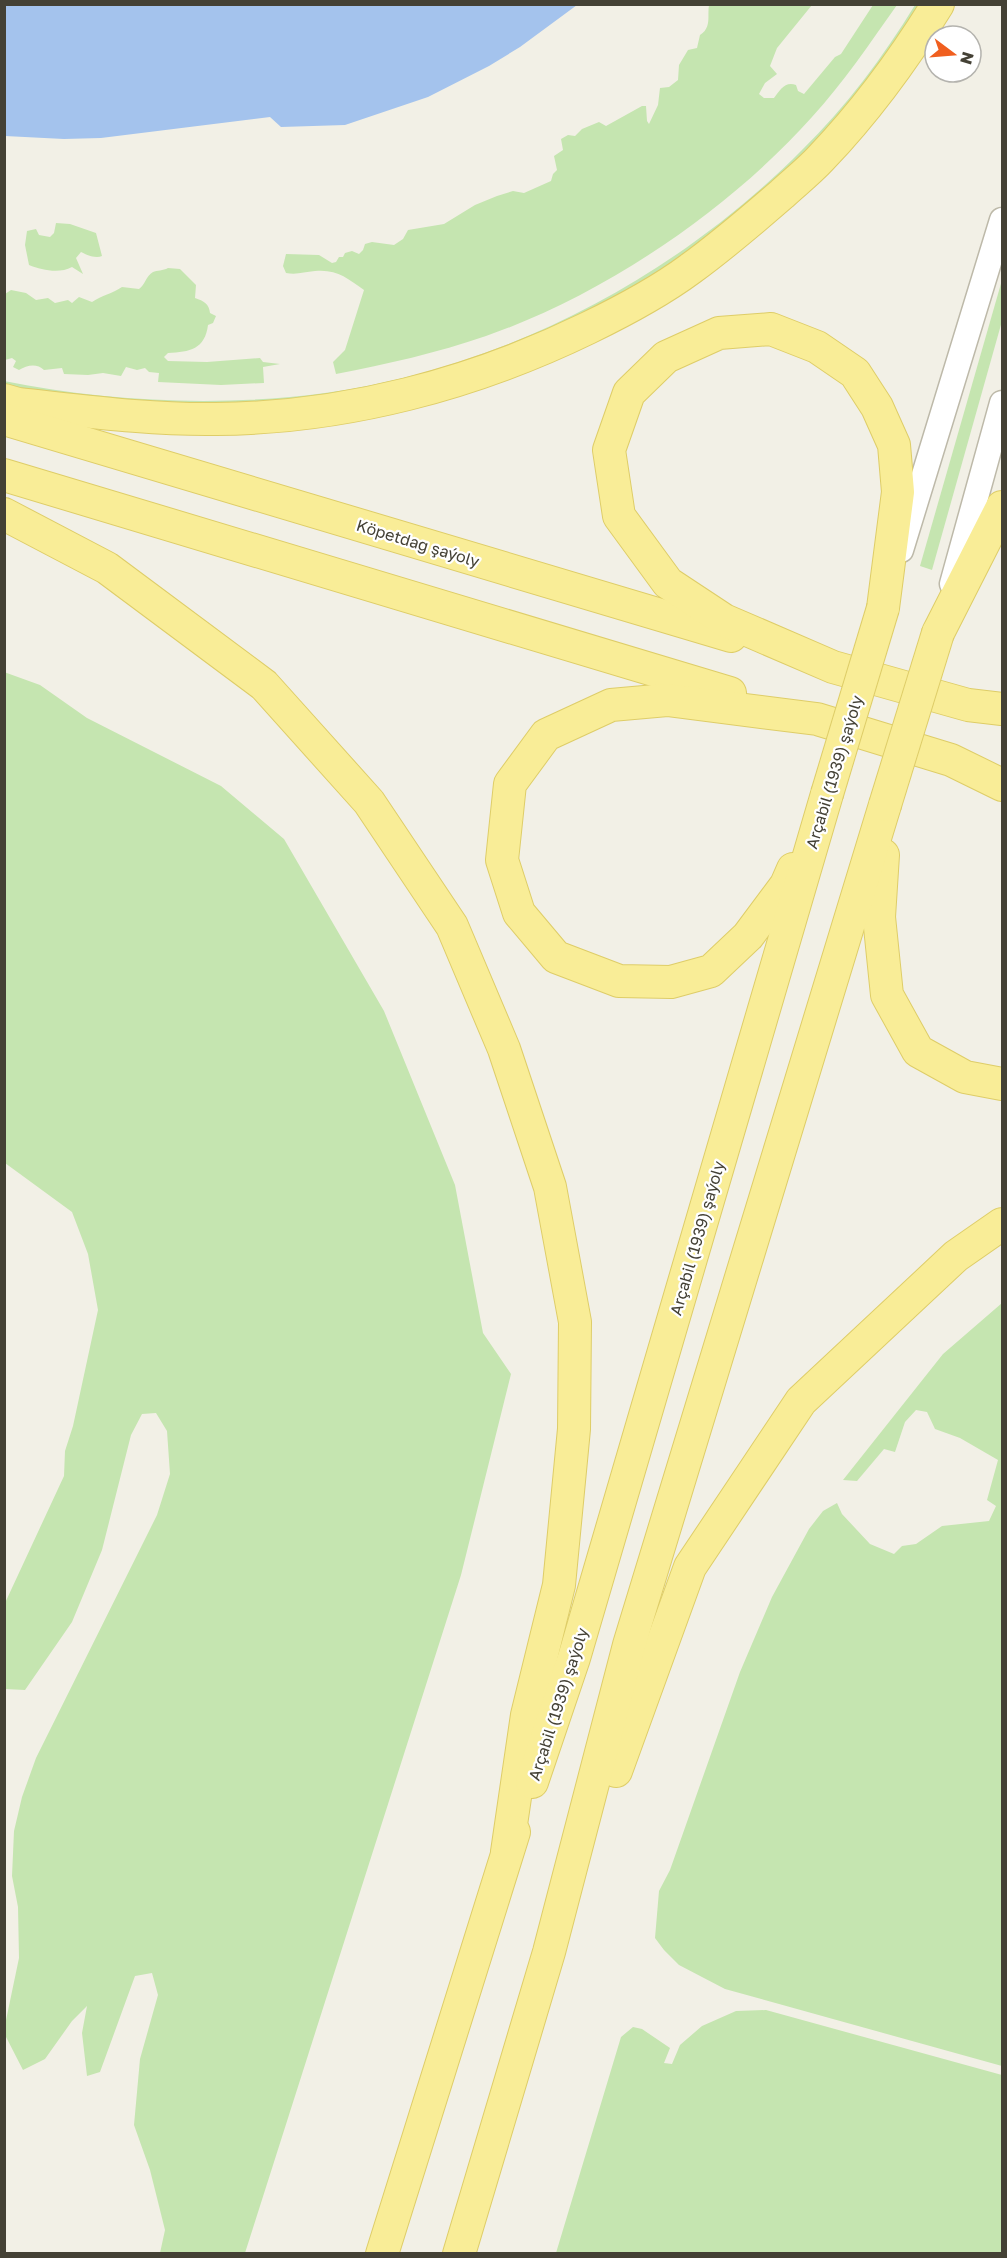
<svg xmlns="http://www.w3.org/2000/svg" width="1007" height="2258" viewBox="0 0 1007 2258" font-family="'Golos Text',sans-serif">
	<rect width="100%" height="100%" fill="#f2f0e6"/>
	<g fill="#c5e5b0">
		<path d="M 709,5 L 812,5 L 777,48 L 770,66 L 777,74 L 765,83 L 759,94 L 764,98 L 774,98 C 780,90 785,81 796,85 L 798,91 L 804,94 L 835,57 L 841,54 L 873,5 L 897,5 C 870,43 844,82 812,117 C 729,210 604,295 486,336 C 437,353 387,364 336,374 L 333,362 L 345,350 L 364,290 C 347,278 337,269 315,271 C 304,272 297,275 286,273 L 283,266 L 286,254 L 319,255 L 332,263 L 336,262 L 339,257 L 343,257 L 345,253 L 352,251 L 359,254 L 363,250 L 365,244 L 372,242 L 394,245 L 403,239 L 408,230 L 444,224 L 475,205 L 497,196 L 513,191 L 524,193 L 551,181 L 553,174 L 557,170 L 554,156 L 563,150 L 561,139 L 568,135 L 575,136 L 582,129 L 599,122 L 606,126 L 642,106 L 646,106 L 647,121 L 649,124 L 658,105 L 660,88 L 669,87 L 678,80 L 679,65 L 688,50 L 697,48 L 700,35 C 712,27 707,16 709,5 Z"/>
		<path d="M 915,5 L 923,5 L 860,97 L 748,211 L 613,303 L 479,362 L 327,399 L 195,408 L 5,387 L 4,381 C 106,402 222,407 325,393 C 504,368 675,278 802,150 C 846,107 883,57 915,5 Z"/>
		<path d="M 56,223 L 70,224 L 96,233 L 102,256 C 96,259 87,255 81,252 L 76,258 L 83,274 L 72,267 C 59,274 42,270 29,265 L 25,245 L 27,231 L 36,229 L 39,235 L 50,237 L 54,233 Z"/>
		<path d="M 168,268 L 180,269 L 196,285 L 195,298 C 204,301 209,304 210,313 L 216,316 L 213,323 L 208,325 C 205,349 190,352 168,353 L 164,357 L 168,361 L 207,362 L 260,358 L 263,362 L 280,364 L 263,367 L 264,383 L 221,385 L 158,382 L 159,373 L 149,372 L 145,368 L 137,370 L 126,367 L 121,376 L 103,373 L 88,375 L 64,374 L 62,368 L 44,370 C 37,363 27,365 19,370 L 13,367 L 16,361 L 12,358 L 5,360 L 5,294 L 11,290 L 26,293 L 36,300 L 48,298 L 55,303 L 68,300 L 72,303 L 79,297 L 92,302 C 102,295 112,294 122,287 L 139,289 C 145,285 146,276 153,272 C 157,270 163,271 168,268 Z"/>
		<path d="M 1002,280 L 1002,321 L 932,570 L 920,566 Z"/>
		<path d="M 4,672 L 40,685 L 87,718 L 221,786 L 284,839 L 384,1011 L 455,1185 L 483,1333 L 511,1374 L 461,1575 L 245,2253 L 160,2253 L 165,2230 L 150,2170 L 134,2125 L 140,2059 L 158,1995 L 152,1973 L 135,1976 L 100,2072 L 87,2076 L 82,2033 L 87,2006 L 72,2021 L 45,2059 L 23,2070 L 5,2035 L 5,2025 L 19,1958 L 18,1907 L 12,1876 L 14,1831 L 22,1797 L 36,1758 L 157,1515 L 170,1474 L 167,1431 L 156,1413 L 142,1414 L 131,1435 L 102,1550 L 72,1622 L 25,1690 L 5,1689 L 5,1603 L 64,1476 L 65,1451 L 73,1426 L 98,1310 L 88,1254 L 72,1212 L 5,1163 Z"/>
		<path d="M 1002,1303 L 1002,2066 L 725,1989 L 679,1965 L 664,1950 L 655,1938 L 659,1891 L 670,1870 L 740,1672 L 772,1597 L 809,1529 L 823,1511 L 837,1503 L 842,1514 L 870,1544 L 894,1554 L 902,1546 L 916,1544 L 942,1526 L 989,1521 L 996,1506 L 987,1500 L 998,1460 L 960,1438 L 935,1429 L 927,1412 L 916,1410 L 905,1422 L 895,1452 L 884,1449 L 857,1481 L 843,1480 L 943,1354 Z"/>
		<path d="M 766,2010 L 1002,2075 L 1002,2253 L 556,2253 L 621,2037 L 633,2027 L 642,2029 L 670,2048 L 664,2063 L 672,2064 L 680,2045 L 702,2026 L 736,2011 Z"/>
	</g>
	<path fill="#a4c3ed" d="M 4,5 L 5,4 L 577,5 L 520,47 L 489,66 L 428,97 L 345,125 L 281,127 L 270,117 L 101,138 L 64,139 L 5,136 Z"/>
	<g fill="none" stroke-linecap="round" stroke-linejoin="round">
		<g stroke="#bdb9a9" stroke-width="27">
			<g id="minor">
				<path d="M 901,550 L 1002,220"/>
				<path d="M 952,584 L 1002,403"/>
			</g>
		</g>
		<g stroke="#decd68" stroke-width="34">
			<g id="major">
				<path d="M 4,400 L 18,404 C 84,411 150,420 216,419 C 345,418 473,384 588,328 C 623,311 659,292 690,269 C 722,246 752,220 782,194 C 795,182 809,171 821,158 C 866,111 904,59 938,4"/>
				<path d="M 4,419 L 731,636"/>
				<path d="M 4,475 L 730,693"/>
				<path d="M 4,514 L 107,568 L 264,685 L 369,802 L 452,926 L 504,1049 L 550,1187 L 575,1322 L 574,1429 L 559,1585 L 527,1715 L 507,1852"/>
				<path d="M 883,608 L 898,492 L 894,445 L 877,407 L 855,373 L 817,347 L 771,329 L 719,333 L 666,357 L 629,393 L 609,450 L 619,516 L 668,583 L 724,620 L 833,667 L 968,705 L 1002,709"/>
				<path d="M 938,633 L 1002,507"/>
				<path d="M 883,855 L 879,917 L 887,995 L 918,1051 L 965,1077 L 1002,1084"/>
				<path d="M 793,869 L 786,885 L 748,936 L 711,971 L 671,982 L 619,981 L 556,957 L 519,913 L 502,860 L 510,784 L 546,735 L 611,705 L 667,700 L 817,719 L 951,760 L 1002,785"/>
				<path d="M 616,1771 L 690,1567 L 801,1401 L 956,1256 L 1002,1224"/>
				<path d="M 532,1782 L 574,1658 L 827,794"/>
				<path d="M 382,2254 L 514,1832"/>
				<path d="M 459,2254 L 549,1952 L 629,1645 L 885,805"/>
			</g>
		</g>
		<use href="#minor" stroke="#fff" stroke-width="24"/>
		<use href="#major" stroke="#f9ed97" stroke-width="32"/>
		<g stroke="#decd68" stroke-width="34" stroke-linecap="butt">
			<g id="major-bridge">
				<path d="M 827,794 L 883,608"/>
				<path d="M 885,805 L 938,633"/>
			</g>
		</g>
		<use href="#major-bridge" stroke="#f9ed97" stroke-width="32"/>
	</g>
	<g text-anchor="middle" stroke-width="4.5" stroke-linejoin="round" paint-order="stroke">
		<g font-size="16" fill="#444135" stroke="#fff">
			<text transform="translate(418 543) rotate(17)" y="6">Köpetdag şaýoly</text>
			<text transform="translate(834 772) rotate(-73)" y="6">Arçabil (1939) şaýoly</text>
			<text transform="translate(697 1238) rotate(-74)" y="6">Arçabil (1939) şaýoly</text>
			<text transform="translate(558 1704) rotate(-72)" y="6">Arçabil (1939) şaýoly</text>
		</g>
	</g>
	<rect width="1007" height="2258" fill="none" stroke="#444135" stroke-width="12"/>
	<g transform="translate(953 54) rotate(106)"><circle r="28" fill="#ffffff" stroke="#b4b3ae" stroke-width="1.5"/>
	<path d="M0-4.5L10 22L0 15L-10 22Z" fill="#f05f1f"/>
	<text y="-9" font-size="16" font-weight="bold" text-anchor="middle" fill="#444135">N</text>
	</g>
</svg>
